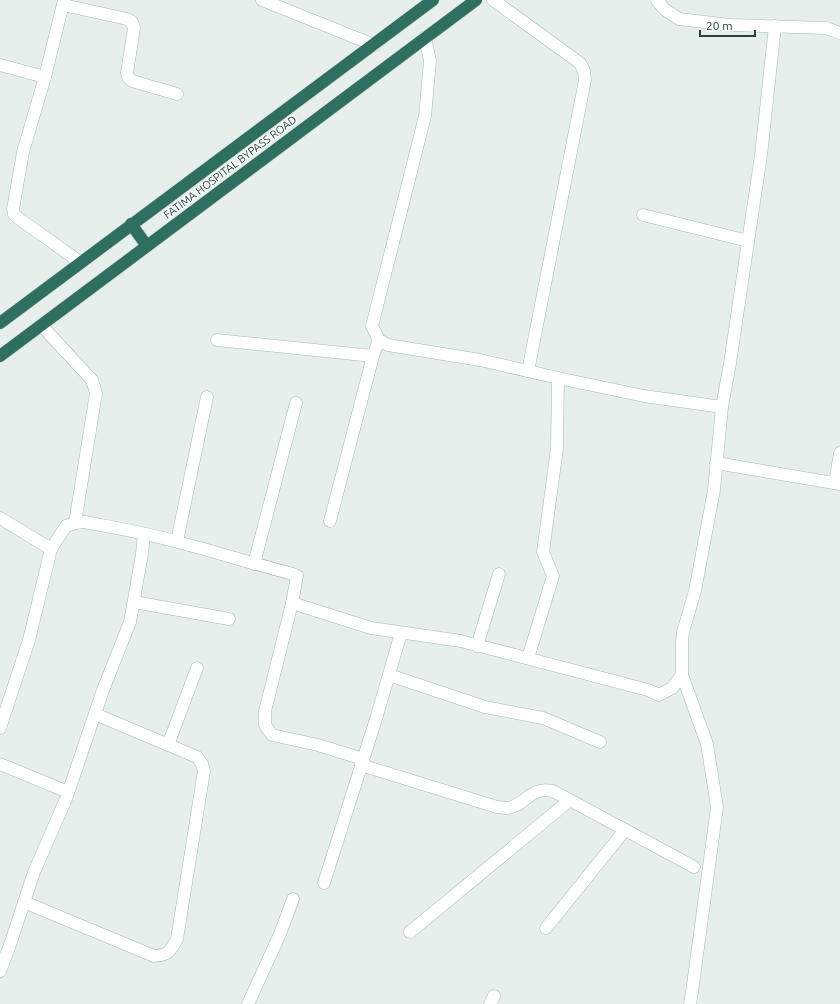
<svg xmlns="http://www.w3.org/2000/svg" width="840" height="1004" viewBox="0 0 840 1004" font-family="Ubuntu,sans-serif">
	<rect width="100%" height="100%" fill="#e6efeb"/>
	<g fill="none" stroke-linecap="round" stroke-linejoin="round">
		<g stroke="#a8b8b2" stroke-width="13">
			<g id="street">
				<path d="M 64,0 L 45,77 L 23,152 L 13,209 L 14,214 L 18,218 L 80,262"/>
				<path d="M 262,0 L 374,45"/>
				<path d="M 493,0 L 580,63 L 584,71 L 585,80 L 528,371"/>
				<path d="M 657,0 L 664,9 L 679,19 L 730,25 L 826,28 L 840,33"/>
				<path d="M 63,5 L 127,19 L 132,22 L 134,28 L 127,73 L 128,77 L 132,81 L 177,94"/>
				<path d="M 425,37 L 430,61 L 425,116 L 372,326 L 379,340 L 388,345 L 480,360 L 558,378 L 644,396 L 722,407 L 730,363 L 761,155 L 775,26"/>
				<path d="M 0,65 L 45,77"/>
				<path d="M 643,215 L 748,241"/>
				<path d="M 41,325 L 92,380 L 96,393 L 75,523"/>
				<path d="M 217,340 L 373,356"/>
				<path d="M 716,463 L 840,484"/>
				<path d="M 835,483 L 840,453"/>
				<path d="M 0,518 L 51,549"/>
				<path d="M 330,521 L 373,356 L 379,340"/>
				<path d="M 177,541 L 207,397"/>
				<path d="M 254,564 L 296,403"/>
				<path d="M 134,602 L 229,619"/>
				<path d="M 292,603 L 265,711 L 265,725 L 272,735 L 318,745 L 363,759"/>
				<path d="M 477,646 L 499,574"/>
				<path d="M 528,658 L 553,576 L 543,552 L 557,448 L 558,378"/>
				<path d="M 389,675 L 485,707 L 543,718 L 600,742"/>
				<path d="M 682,675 L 707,744 L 717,807 L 692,992 L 690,1004"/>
				<path d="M 0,728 L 29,640 L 51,549 L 66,526 L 75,523 L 85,522 C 116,528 147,533 178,542 C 216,552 254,564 293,574 L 297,576 L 292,603 L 371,628 L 461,641 L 648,690 L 659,695 L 672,688 L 682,675 L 682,642 L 683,632 L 695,591 L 714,490 L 722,407"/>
				<path d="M 168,745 L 197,668"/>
				<path d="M 0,764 L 68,792"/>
				<path d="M 361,765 L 497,807 C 500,807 504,808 507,808 C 526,806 529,786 553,791 L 694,867"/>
				<path d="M 324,883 L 376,719 L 401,633"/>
				<path d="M 24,902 L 154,956 C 169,955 170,951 177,939 L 204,771 L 202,764 L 197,757 L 95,714"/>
				<path d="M 546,928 L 625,830"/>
				<path d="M 410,932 L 570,800"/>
				<path d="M 0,971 L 10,945 L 34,872 L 66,799 L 103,690 L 130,622 L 142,554 L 144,534"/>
				<path d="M 248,1004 L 280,934 L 293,899"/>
				<path d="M 490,1004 L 494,996"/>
			</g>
		</g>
		<g stroke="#c2cac8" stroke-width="13">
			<g id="highway">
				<path d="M 131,224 L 147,246"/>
				<path d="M 0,323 L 433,0"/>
				<path d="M 0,356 L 476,0"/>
			</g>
		</g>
		<use href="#street" stroke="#fff" stroke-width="12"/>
		<use href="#highway" stroke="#2f6f62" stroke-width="12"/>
	</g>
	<g text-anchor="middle" stroke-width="3" stroke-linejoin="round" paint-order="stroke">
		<g font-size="11" fill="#24423a" stroke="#f7fbf9">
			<text transform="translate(230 167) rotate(-37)" y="4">FATIMA HOSPITAL BYPASS ROAD</text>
		</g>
	</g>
	<path d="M700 30v6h55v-6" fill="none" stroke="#24423a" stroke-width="2"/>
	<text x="706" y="30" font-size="12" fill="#24423a" stroke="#f7fbf9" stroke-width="3" paint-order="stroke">20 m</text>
</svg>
